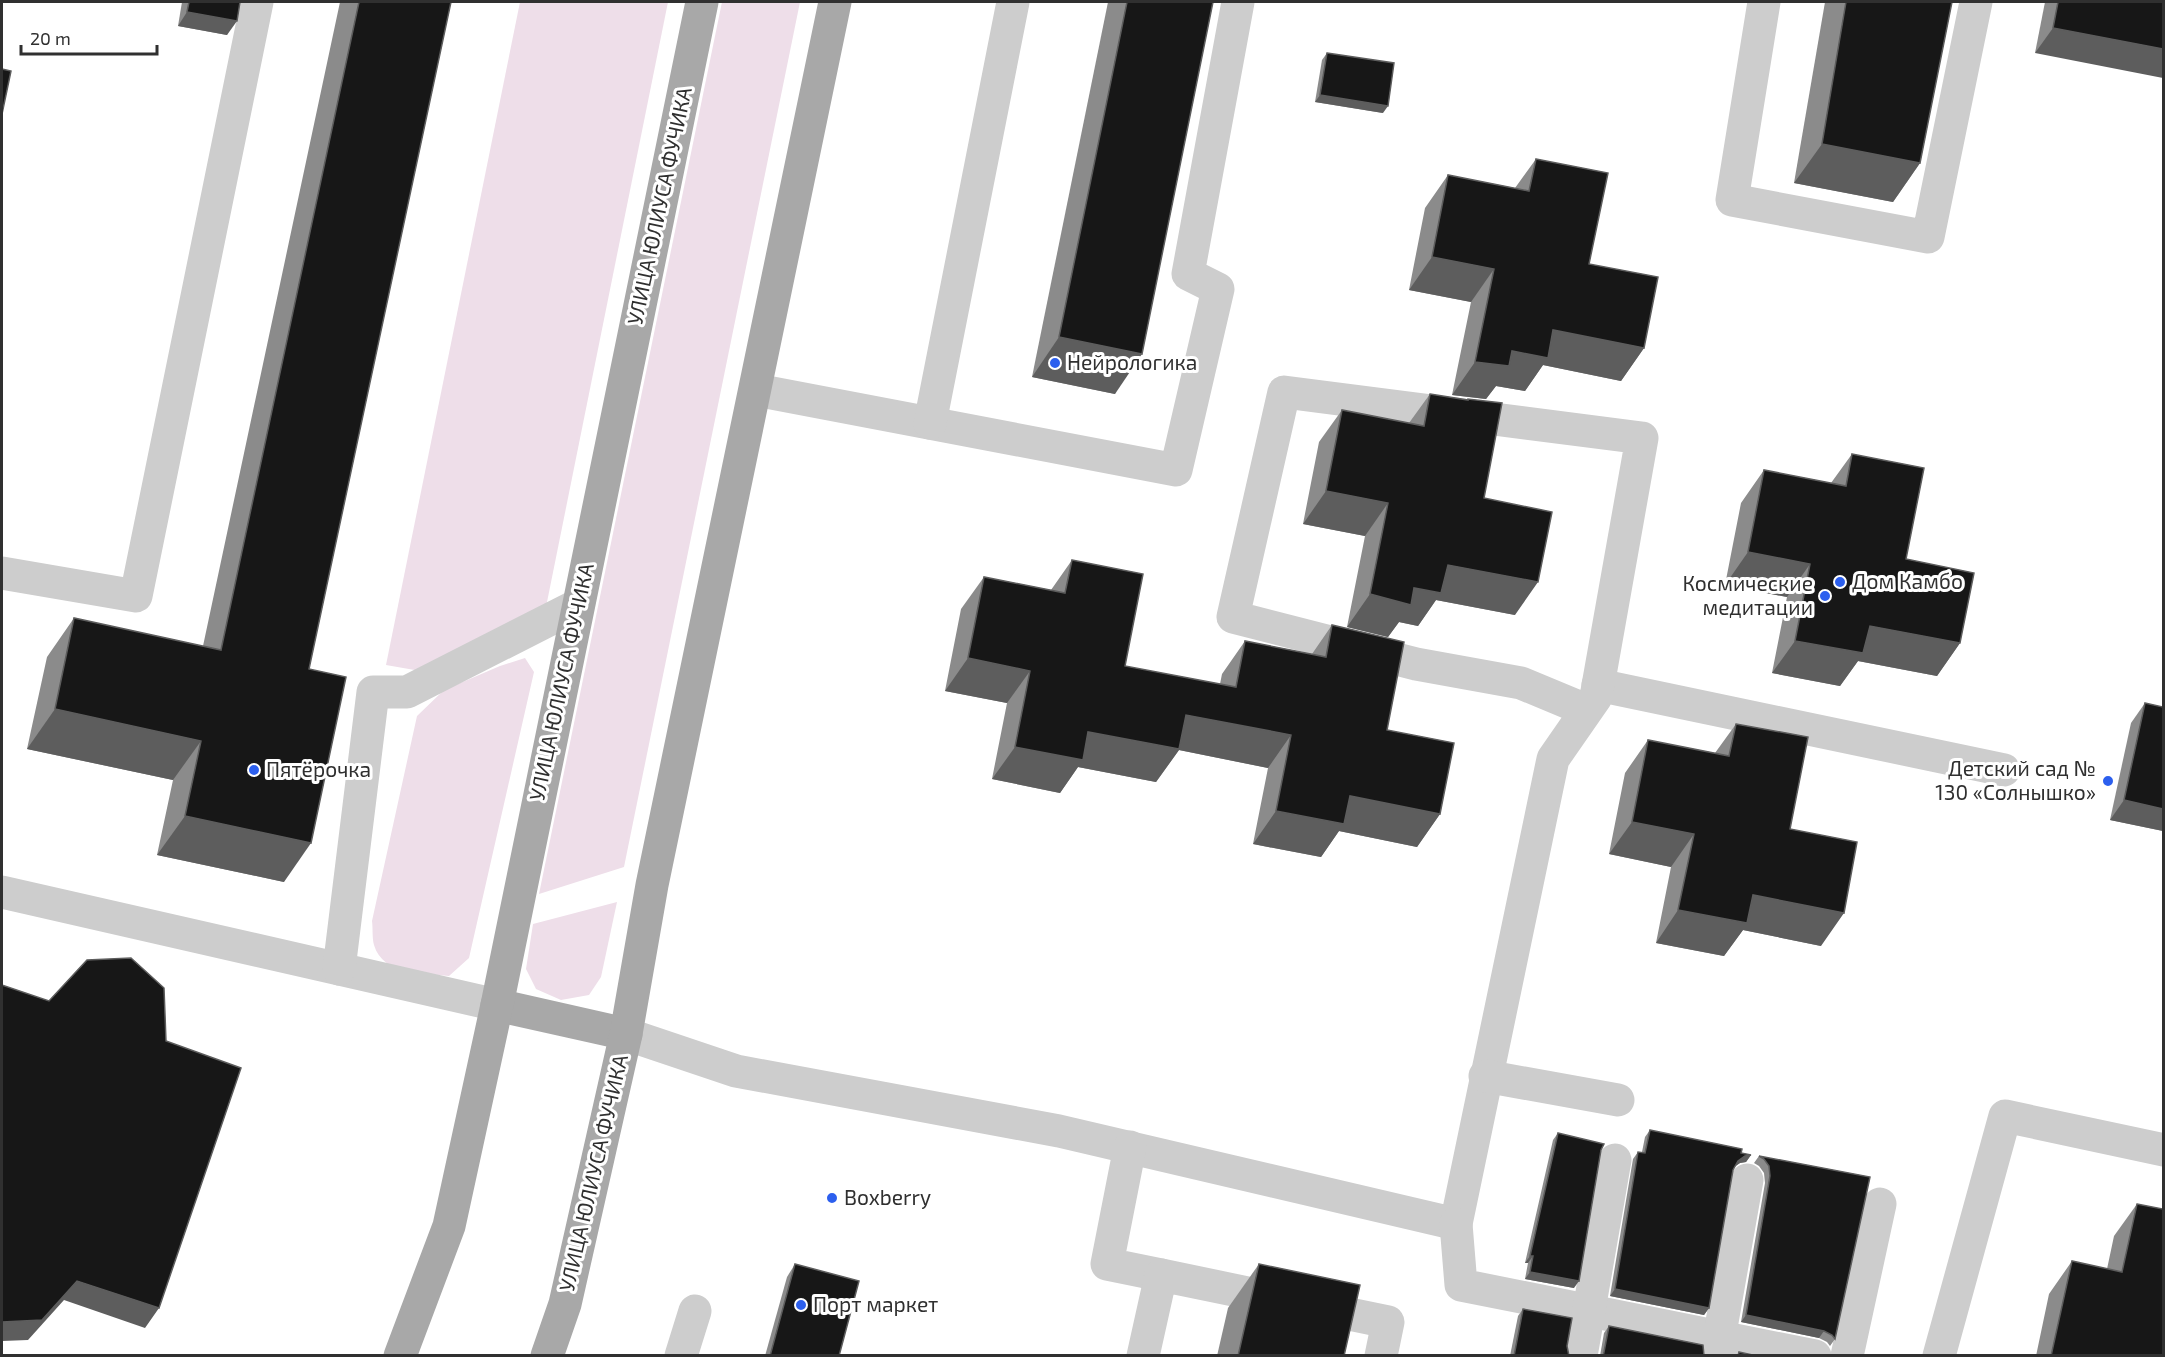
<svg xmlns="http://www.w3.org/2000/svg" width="2165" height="1357" viewBox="0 0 2165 1357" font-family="'Exo 2',sans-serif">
	<rect width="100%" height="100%" fill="#fff"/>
	<g fill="#eedee9">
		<path d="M 520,2 L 668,2 L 545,612 L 426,672 L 386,665 Z"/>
		<path d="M 722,2 L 800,2 L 624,867 L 539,894 Z"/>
		<path d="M 525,658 L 534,672 L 469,958 L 449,976 C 424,973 383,976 374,945 C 372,938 373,928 372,921 L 417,716 L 444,690 L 500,666 Z"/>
		<path d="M 617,902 L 601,977 L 589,995 L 561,1000 L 536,989 L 526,969 L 533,924 Z"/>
	</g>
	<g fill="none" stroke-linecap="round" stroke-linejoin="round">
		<g stroke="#cdcdcd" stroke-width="33">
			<path d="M 1764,2 L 1732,200 L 1928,237 L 1976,2"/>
			<path d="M 756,390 L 1176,470 L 1218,289 L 1188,274 L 1238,2"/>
			<path d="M 930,423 L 1013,2"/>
			<path d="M 2,573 L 136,596 L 257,2"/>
			<path d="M 1598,685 L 2004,770"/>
			<path d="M 2,892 L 497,1005"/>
			<path d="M 339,969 L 373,692 L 407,692 L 578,605"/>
			<path d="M 626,1034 L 736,1071 L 1059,1131 L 1456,1224 L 1553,759 L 1596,697 L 1642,438 L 1284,392 L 1233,617 L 1416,664 L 1521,683 L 1586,710"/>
			<path d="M 1485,1076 L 1618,1100"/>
			<path d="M 1130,1147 L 1107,1264 L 1161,1275"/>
			<path d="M 1456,1224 L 1461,1285 L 1815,1356"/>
			<path d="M 681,1356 L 695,1311"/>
			<path d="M 1143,1356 L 1161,1275 L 1388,1322 L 1381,1356"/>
			<path d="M 1581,1356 L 1615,1160"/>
			<path d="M 1716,1356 L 1747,1180"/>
			<path d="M 1847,1356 L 1880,1204"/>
			<path d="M 1939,1356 L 2005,1116 L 2164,1150"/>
		</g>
		<g stroke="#a8a8a8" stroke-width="33">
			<path d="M 497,1005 L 626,1034"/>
			<path d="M 400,1356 L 449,1226 L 497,1005 L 702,2"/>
			<path d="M 547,1356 L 565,1304 L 626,1034 L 652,885 L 835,2"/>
		</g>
	</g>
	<g fill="#8b8b8b">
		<path d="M 182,2 L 240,2 L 227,35 L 178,26 Z"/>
		<path d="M 340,2 L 451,2 L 309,669 L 284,882 L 157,855 L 173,780 L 27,749 L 47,657 L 74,618 L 203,646 Z"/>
		<path d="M 1108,2 L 1213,2 L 1115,394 L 1032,377 Z"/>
		<path d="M 1825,2 L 1952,2 L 1920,163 L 1893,202 L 1794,183 Z"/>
		<path d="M 2045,2 L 2163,2 L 2035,53 Z"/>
		<path d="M 1327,53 L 1383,113 L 1315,102 L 1322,60 Z"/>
		<path d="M 1536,159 L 1589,264 L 1644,348 L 1621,381 L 1543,365 L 1525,391 L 1496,386 L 1486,399 L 1452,395 L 1471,302 L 1409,290 L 1425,208 L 1448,175 L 1515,188 Z"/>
		<path d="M 1430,394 L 1467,400 L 1468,399 L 1484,498 L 1515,615 L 1436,600 L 1418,626 L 1399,622 L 1388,637 L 1347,627 L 1365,536 L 1303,524 L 1319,442 L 1342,410 L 1409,423 Z"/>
		<path d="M 1852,454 L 1906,559 L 1960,643 L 1937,676 L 1858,661 L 1840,686 L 1772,673 L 1787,597 L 1725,585 L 1741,503 L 1764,470 L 1831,483 Z"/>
		<path d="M 1072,560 L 1125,666 L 1220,684 L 1222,674 L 1245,641 L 1312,654 L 1332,625 L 1387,730 L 1440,814 L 1417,847 L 1339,831 L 1321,857 L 1253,844 L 1268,768 L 1179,750 L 1156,782 L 1078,767 L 1060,793 L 992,779 L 1007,703 L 945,691 L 961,609 L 984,577 L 1051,590 Z"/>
		<path d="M 2145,703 L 2163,831 L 2110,820 L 2131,723 Z"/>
		<path d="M 1736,724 L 1790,829 L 1821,946 L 1743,930 L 1724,956 L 1656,943 L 1671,867 L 1609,854 L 1625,773 L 1648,740 L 1715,753 Z"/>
		<path d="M 1650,1130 L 1751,1155 L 1746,1162 L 1740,1163 L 1735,1166 L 1733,1170 L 1709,1308 L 1704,1315 L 1610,1296 L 1633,1159 L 1638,1152 L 1642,1152 L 1645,1137 Z"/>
		<path d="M 1558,1133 L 1574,1288 L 1525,1279 L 1528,1263 L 1525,1263 L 1553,1140 Z"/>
		<path d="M 1759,1156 L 1870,1177 L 1835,1339 L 1830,1346 L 1827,1342 L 1819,1338 L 1741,1322 L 1765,1183 L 1764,1173 L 1759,1166 L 1754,1163 Z"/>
		<path d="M 2137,1204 L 2163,1356 L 2036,1356 L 2049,1294 L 2072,1261 L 2107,1269 L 2114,1236 Z"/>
		<path d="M 795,1264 L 839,1356 L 765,1356 L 787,1277 Z"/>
		<path d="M 1259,1264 L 1344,1356 L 1217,1356 L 1228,1308 Z"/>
		<path d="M 1523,1309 L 1567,1346 L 1569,1356 L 1510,1356 L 1518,1316 Z"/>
		<path d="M 1609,1326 L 1704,1356 L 1600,1356 L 1604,1333 Z"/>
	</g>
	<g fill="#5d5d5d">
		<path d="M 187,12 L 237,21 L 227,35 L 178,26 Z"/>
		<path d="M 2053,28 L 2163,49 L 2163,78 L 2035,53 Z"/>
		<path d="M 1320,95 L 1388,106 L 1383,113 L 1315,102 Z"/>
		<path d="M 1822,144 L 1920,163 L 1893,202 L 1794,183 Z"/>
		<path d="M 1432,257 L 1494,269 L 1471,302 L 1409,290 Z"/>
		<path d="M 1553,330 L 1644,348 L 1621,381 L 1543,365 L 1525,391 L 1496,386 L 1486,399 L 1452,395 L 1475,362 L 1512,351 Z"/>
		<path d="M 1059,337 L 1142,354 L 1115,394 L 1032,377 Z"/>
		<path d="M 1326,491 L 1388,503 L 1365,536 L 1303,524 Z"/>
		<path d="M 1748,552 L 1810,564 L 1787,597 L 1725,585 Z"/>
		<path d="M 1448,565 L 1538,582 L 1515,615 L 1436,600 L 1418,626 L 1399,622 L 1388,637 L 1347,627 L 1370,594 L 1414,588 Z"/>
		<path d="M 1870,626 L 1960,643 L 1937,676 L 1858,661 L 1840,686 L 1772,673 L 1795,641 Z"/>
		<path d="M 968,658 L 1030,671 L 1007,703 L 945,691 Z"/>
		<path d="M 55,709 L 201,741 L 173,780 L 27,749 Z"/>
		<path d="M 1186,715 L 1291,735 L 1268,768 L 1179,750 L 1156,782 L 1078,767 L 1060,793 L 992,779 L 1015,747 L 1088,732 Z"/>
		<path d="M 1350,796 L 1440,814 L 1417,847 L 1339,831 L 1321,857 L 1253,844 L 1276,811 Z"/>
		<path d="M 2124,800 L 2163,809 L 2163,831 L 2110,820 Z"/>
		<path d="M 185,816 L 311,843 L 284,882 L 157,855 Z"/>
		<path d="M 1632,822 L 1694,834 L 1671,867 L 1609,854 Z"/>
		<path d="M 1753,895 L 1844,913 L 1821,946 L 1743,930 L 1724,956 L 1656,943 L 1678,910 Z"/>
		<path d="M 1751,1155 L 1746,1162 L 1740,1163 L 1733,1168 L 1738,1161 L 1745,1156 Z"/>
		<path d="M 1530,1256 L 1533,1256 L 1528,1263 L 1525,1263 Z"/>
		<path d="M 1530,1272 L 1579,1281 L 1574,1288 L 1525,1279 Z"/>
		<path d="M 77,1281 L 159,1308 L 145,1328 L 64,1300 L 28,1340 L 2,1341 L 2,1322 Z"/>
		<path d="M 1615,1289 L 1709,1308 L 1704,1315 L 1610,1296 Z"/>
		<path d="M 1746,1315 L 1824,1331 L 1819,1338 L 1741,1322 Z"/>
	</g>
	<g fill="#171717" stroke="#5d5d5d" stroke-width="1.5">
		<path d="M 189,2 L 240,2 L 237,21 L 187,12 Z"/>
		<path d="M 359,2 L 451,2 L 309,669 L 346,677 L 311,843 L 185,816 L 201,741 L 55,709 L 74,618 L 221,650 Z"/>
		<path d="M 1127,2 L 1213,2 L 1142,354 L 1059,337 Z"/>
		<path d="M 1846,2 L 1952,2 L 1920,163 L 1822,144 Z"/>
		<path d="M 2058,2 L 2163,2 L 2163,49 L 2053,28 Z"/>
		<path d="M 1327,53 L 1394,63 L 1388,106 L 1320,95 Z"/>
		<path d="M 2,69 L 11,71 L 2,114 Z"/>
		<path d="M 1536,159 L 1608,173 L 1589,264 L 1658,277 L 1644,348 L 1553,330 L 1548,358 L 1512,351 L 1509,366 L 1475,362 L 1494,269 L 1432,257 L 1448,175 L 1529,191 Z"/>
		<path d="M 1430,394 L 1468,400 L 1468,399 L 1502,403 L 1484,498 L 1552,512 L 1538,582 L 1448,565 L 1441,593 L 1414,588 L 1411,605 L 1370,594 L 1388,503 L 1326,491 L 1342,410 L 1424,426 Z"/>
		<path d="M 1852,454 L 1924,468 L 1906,559 L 1974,573 L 1960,643 L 1870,626 L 1863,653 L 1795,641 L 1810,564 L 1748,552 L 1764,470 L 1846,486 Z"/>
		<path d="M 1072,560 L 1143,574 L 1125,666 L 1236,687 L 1245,641 L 1326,657 L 1332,625 L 1404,642 L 1387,730 L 1454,743 L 1440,814 L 1350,796 L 1344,824 L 1276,811 L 1291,735 L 1186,715 L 1179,749 L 1088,732 L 1083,760 L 1015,747 L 1030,671 L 968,658 L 984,577 L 1065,593 Z"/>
		<path d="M 2145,703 L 2163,707 L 2163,809 L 2124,800 Z"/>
		<path d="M 1736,724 L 1808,737 L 1790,829 L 1857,842 L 1844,913 L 1753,895 L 1747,923 L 1678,910 L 1694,834 L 1632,822 L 1648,740 L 1729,756 Z"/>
		<path d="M 131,958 L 164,988 L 166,1041 L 241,1068 L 159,1308 L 77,1281 L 42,1320 L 2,1322 L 2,985 L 49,1001 L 87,960 Z"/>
		<path d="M 1650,1130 L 1742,1149 L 1741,1153 L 1751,1155 L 1745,1156 L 1738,1161 L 1733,1170 L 1709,1308 L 1615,1289 L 1638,1152 L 1645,1153 Z"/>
		<path d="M 1558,1133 L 1604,1144 L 1601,1150 L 1579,1281 L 1530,1272 L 1533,1256 L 1530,1256 Z"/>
		<path d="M 1759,1156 L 1870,1177 L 1835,1339 L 1832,1335 L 1824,1331 L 1746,1315 L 1770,1176 L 1769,1166 L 1764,1159 Z"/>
		<path d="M 2137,1204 L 2163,1209 L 2163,1356 L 2051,1356 L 2072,1261 L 2122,1272 Z"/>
		<path d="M 795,1264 L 859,1281 L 839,1356 L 770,1356 Z"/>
		<path d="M 1259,1264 L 1360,1285 L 1344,1356 L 1238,1356 Z"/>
		<path d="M 1523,1309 L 1572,1318 L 1567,1346 L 1569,1356 L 1514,1356 Z"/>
		<path d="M 1609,1326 L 1703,1345 L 1704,1356 L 1603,1356 L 1604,1352 Z"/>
		<path d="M 1739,1352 L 1757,1356 L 1738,1356 Z"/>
	</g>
	<g fill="#2c5fee" stroke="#fff" stroke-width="2">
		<circle cx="1055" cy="363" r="6"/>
		<circle cx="1840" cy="582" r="6"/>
		<circle cx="1825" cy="596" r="6"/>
		<circle cx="254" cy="770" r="6"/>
		<circle cx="2108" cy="781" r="6"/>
		<circle cx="832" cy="1198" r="6"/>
		<circle cx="801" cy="1305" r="6"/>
	</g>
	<g text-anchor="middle" stroke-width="6" stroke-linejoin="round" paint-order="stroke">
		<g font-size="21" fill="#303030" stroke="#fff">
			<text transform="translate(660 206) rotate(-78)" y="7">УЛИЦА ЮЛИУСА ФУЧИКА</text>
			<text transform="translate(562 682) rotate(-78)" y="7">УЛИЦА ЮЛИУСА ФУЧИКА</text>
			<text transform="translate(594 1173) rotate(-77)" y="7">УЛИЦА ЮЛИУСА ФУЧИКА</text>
		</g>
		<g font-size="21" fill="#303030" stroke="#fff" text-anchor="start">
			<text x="1067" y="370">Нейрологика</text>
			<text x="1852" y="589">Дом Камбо</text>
			<text x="1813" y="591" text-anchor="end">Космические<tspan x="1813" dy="24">медитации</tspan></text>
			<text x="2096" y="776" text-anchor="end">Детский сад №<tspan x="2096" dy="24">130 «Солнышко»</tspan></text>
			<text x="266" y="777">Пятёрочка</text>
			<text x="844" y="1205">Boxberry</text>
			<text x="813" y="1312">Порт маркет</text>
		</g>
	</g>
	<rect width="2165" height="1357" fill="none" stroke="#303030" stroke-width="6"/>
	<path d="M21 45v9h136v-9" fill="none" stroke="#303030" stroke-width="3"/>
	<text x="30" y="45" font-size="18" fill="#303030" stroke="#ffffff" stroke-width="4.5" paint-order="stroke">20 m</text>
</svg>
